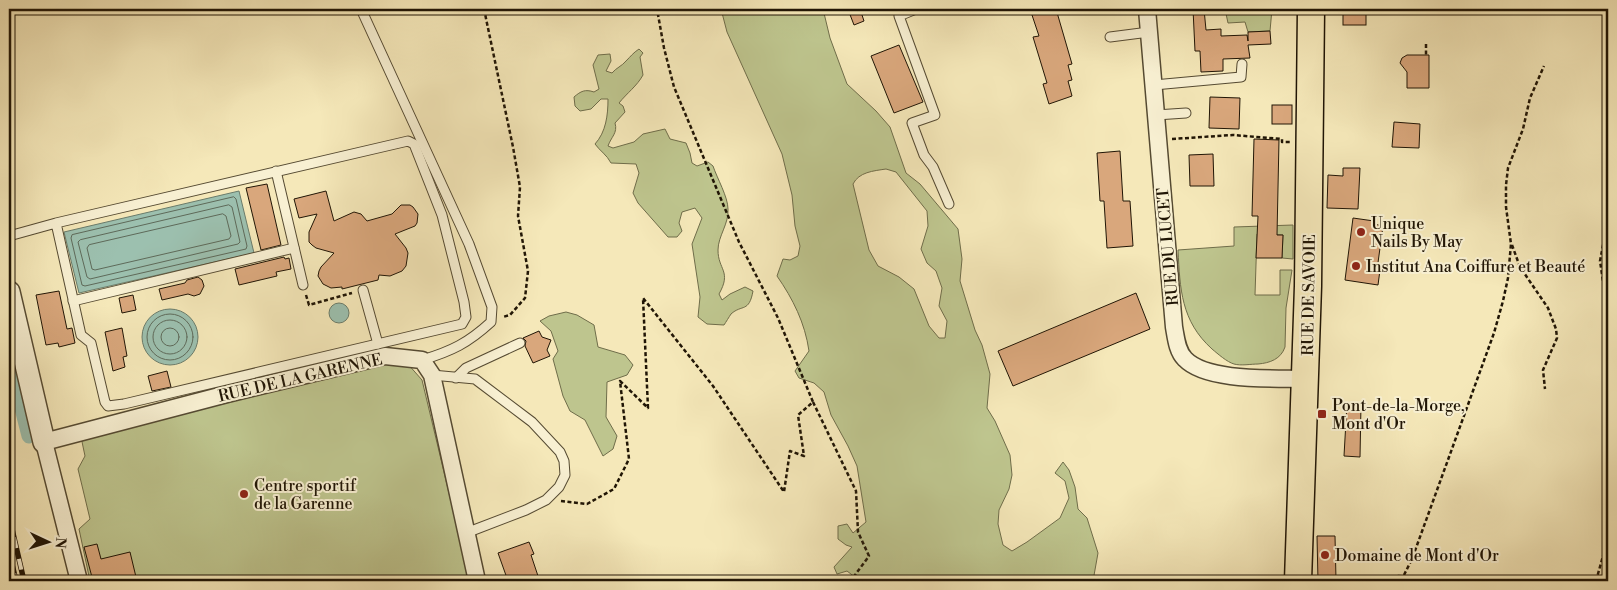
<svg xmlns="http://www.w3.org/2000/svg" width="1617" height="590" viewBox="0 0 1617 590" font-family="'Libre Bodoni',serif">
	<rect width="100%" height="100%" fill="#f5e8b9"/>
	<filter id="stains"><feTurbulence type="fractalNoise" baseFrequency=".004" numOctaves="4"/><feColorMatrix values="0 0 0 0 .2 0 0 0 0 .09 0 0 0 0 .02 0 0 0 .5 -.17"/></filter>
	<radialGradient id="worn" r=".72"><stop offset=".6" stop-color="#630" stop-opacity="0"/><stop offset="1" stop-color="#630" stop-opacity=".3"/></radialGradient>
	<g fill="#bec58e" stroke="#6f6d4a" fill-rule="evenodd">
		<path d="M 721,9 L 823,9 L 830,38 L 847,84 L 876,111 L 890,127 L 906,173 L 920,184 L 958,229 L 962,259 L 960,281 L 975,330 L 982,345 L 990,374 L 987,408 L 995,421 L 1010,455 L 1012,475 L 1009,489 L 999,510 L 998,524 L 1003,545 L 1012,551 L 1027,542 L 1060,518 L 1069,498 L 1065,481 L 1055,473 L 1063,462 L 1069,470 L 1075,487 L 1078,509 L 1087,518 L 1098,553 L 1093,581 L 887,581 L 885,579 L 882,581 L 860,581 L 847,571 L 837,574 L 834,567 L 852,547 L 846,545 L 838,539 L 838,526 L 847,524 L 853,533 L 866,522 L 857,466 L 848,446 L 831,415 L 824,392 L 814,383 L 799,378 L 795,371 L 809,351 C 805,323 793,299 777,276 L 783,259 L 790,260 L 798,256 L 800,246 L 795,226 L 792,195 L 782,154 L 727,32 ZM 886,169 L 896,172 L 927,211 L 928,226 L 921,249 L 927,263 L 936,271 L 942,288 L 939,306 L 947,321 L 945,338 L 939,338 L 929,326 L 914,289 L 899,277 L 878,266 L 869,250 L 853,184 C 859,172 873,171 886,169 Z"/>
		<path d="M 1225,9 L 1272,9 L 1270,31 L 1248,32 L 1245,22 L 1228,23 Z"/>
		<path d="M 639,49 L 643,53 L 640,57 L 643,75 C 637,86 627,93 619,103 L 623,106 L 625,112 L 615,123 C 618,133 611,137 608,146 L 613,148 L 634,142 L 643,134 L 665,129 L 670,139 L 686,143 L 690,153 L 692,163 L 697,166 L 708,162 L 713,166 C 717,178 728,197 728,209 C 729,224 718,236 718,250 C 718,270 732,271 719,294 L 722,300 L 730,294 L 745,287 L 753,291 C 749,313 742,304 731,314 C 729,317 726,322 724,325 L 707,324 L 698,317 L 700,297 L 692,244 L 702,218 L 695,208 L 682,212 L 679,223 L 682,231 L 677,237 L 668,237 L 638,203 L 633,193 L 639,173 L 636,164 L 611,163 C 607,155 600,151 595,144 C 606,132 608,115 608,99 L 601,99 L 591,109 L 580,111 L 575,106 L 574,97 C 581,91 585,89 594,92 L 599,89 L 593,65 L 598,55 L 610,54 L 611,61 L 606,71 L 612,73 C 616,68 622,66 626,61 C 631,56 633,53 639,49 Z"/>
		<path d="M 1293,225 L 1293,259 L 1282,258 L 1283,235 L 1257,234 L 1255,295 L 1280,295 L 1280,270 L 1292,270 L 1286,308 L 1285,347 C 1281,359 1270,363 1258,364 C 1251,364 1241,366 1234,364 C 1227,362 1218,354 1212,349 C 1181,321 1180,289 1178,250 L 1234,246 L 1234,227 Z"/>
		<path d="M 566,312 L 577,315 L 594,325 L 598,347 L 625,355 L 633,365 L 627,375 L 607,382 L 606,417 L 617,436 L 613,449 L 603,456 L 585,420 L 570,411 L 563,396 L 553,359 L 558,351 L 551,331 L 540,321 L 549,316 Z"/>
		<path d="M 387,359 L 407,363 L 422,380 L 470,581 L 90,581 L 79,529 L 90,519 L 78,469 L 85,456 L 81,437 Z"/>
	</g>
	<g fill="#9cc0af" stroke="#6a7c6b">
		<path d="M 239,191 L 254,253 L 79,293 L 64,232 Z"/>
		<circle cx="339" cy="313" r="10"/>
		<circle cx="170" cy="337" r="28"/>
	</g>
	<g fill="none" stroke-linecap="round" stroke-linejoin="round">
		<g stroke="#5e6a5a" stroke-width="1">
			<path d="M 234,197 L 236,199 L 247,246 L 246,249 L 85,286 L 82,285 L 71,238 L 72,235 Z"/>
			<path d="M 229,205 L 232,207 L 240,242 L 238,244 L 90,279 L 87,277 L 78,242 L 80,240 Z"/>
			<path d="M 223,214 L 226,216 L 231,236 L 229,239 L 95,270 L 92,269 L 87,248 L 89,245 Z"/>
			<circle cx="170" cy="337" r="23"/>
			<circle cx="170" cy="337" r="17"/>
			<circle cx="170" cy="337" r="9"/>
		</g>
		<path stroke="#9cc0af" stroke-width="15" d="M 9,358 L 29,436"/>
	</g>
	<g fill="#d9a77c" stroke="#201505">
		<path d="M 860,9 L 864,21 L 854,25 L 849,12 Z"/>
		<path d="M 1030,9 L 1056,9 L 1072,64 L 1068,65 L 1072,80 L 1068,81 L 1072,96 L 1049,104 L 1043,84 L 1047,83 L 1033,37 L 1039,36 Z"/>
		<path d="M 1193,9 L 1204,9 L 1206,30 L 1221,29 L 1221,36 L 1247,35 L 1248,41 L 1248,32 L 1270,31 L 1271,44 L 1248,45 L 1250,58 L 1223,59 L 1223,71 L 1201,72 L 1200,51 L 1195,51 Z"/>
		<rect x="1343" y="9" width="23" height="16"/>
		<path d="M 899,45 L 923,102 L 894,113 L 871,56 Z"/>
		<path d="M 1407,55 L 1429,55 L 1429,88 L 1407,88 L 1407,72 L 1400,63 L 1402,58 Z"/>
		<path d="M 1210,97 L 1240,98 L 1239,129 L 1209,128 Z"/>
		<rect x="1272" y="105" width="20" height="19"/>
		<path d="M 1394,122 L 1420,124 L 1419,148 L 1392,147 Z"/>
		<path d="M 1254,139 L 1279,140 L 1277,235 L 1283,235 L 1282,258 L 1256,258 L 1258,216 L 1252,216 Z"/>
		<path d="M 1120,151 L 1123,201 L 1130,201 L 1133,246 L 1107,248 L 1104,201 L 1100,201 L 1097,153 Z"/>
		<path d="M 1213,154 L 1214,186 L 1190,186 L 1189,155 Z"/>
		<path d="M 1343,168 L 1360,168 L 1358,209 L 1327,208 L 1328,175 L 1343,176 Z"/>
		<path d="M 267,184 L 281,245 L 261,250 L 246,188 Z"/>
		<path d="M 326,191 L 334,221 L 354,212 L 361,214 L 367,221 L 392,214 L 401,205 L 410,205 L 413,207 L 418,214 L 417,223 L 415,226 L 395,234 L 406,248 L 408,253 L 406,266 L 402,271 L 390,276 L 379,275 L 378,280 L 342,289 L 342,287 L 331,288 L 323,284 L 318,276 L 319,271 L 321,267 L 334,253 L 316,248 L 312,245 L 309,242 L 309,232 L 317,214 L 299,218 L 294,199 Z"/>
		<path d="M 1353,218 L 1374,221 L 1374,224 L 1383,226 L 1377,270 L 1380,270 L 1378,285 L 1345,280 Z"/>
		<path d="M 284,257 L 285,259 L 289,258 L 291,269 L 276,272 L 277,276 L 239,285 L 235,269 Z"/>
		<path d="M 198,277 L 202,280 L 204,286 L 200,294 L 194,296 L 188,294 L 162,300 L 159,289 L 185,283 L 187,280 Z"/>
		<path d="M 59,291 L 67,329 L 72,328 L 75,343 L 59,347 L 58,343 L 46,345 L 36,295 Z"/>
		<path d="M 1136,293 L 1150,329 L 1013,386 L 998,351 Z"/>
		<path d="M 133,295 L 136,310 L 122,313 L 119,298 Z"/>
		<path d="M 122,328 L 127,356 L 123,357 L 125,367 L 113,371 L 105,332 Z"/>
		<path d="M 539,331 L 542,337 L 551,340 L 547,350 L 550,356 L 533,363 L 525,346 L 526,341 L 523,338 Z"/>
		<path d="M 167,371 L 171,387 L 152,391 L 148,376 Z"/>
		<path d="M 1347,403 L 1361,404 L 1360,457 L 1344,456 Z"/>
		<path d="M 1317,536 L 1335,536 L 1336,580 L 1318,581 Z"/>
		<path d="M 529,542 L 534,554 L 531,555 L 538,576 L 524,581 L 508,581 L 498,553 Z"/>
		<path d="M 97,544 L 101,559 L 130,552 L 136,577 L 119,581 L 93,581 L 84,547 Z"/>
	</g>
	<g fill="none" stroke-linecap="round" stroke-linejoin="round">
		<g stroke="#554a32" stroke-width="11">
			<g id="service">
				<path d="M 361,9 L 469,244 L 492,307 L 491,322 C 468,343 452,351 422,360"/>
				<path d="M 916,9 L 899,16 L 935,115 L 912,123 L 924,155 L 933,167 L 949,204"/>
				<path d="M 1110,37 L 1149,32"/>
				<path d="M 1154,85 L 1241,77 L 1242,64"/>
				<path d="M 1156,115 L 1186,113"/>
				<path d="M 276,171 L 303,285"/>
				<path d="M 9,236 L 56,223 L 408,141 L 414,144 L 442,215 L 464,302 L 466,317 L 462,324 L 124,404 L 108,406 L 105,402 L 91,343 L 81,335 L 56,223"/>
				<path d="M 363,290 L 378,344"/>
				<path d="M 73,301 L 294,248"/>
				<path d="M 432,375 L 475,379 L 532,422 L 560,452 L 564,461 L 565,475 L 559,487 L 546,500 L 526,510 L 466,533"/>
				<path d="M 456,378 L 466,368 L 520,343"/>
			</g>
		</g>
		<g stroke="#554a32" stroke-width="19">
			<g id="minor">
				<path d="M 1147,9 L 1174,327 C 1176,338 1177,351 1185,359 C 1207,382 1275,378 1306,379"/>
				<path d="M 79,581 L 44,442 L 227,394 L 385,356 L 422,360 L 432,375 L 477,581"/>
			</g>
		</g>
		<g stroke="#554a32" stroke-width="24">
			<path id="tertiary" d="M 9,292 L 44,442"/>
		</g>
		<g stroke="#201505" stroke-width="29">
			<path id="primary" d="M 1298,581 L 1308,286 L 1311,9"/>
		</g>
		<g stroke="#201505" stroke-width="2.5" stroke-dasharray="4 2.5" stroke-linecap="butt">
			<path d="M 484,9 L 513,147 L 520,187 L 518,216 L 528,271 L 525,298 L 510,315 L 503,317"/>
			<path d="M 1426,44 L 1426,55"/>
			<path d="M 1608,89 L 1608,108"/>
			<path d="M 1172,139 L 1233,135 L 1282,139 L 1282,142 L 1291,142"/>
			<path d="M 1608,219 L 1600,261 L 1608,315"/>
			<path d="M 1512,245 L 1520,267 L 1548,308 L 1556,329 L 1557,338 L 1543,370 L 1545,389"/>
			<path d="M 306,295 L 309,305 L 352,293"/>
			<path d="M 813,402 L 856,491 L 858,532 L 869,556 L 855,575 L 857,581"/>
			<path d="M 561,501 L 587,504 L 614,489 L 629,459 L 620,381 L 648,408 L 643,298 L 713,386 L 784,492 L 790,451 L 804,456 L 798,415 L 813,402 L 778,318 L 739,242 L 674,87 L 664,48 L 657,9"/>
			<path d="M 1404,575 L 1412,559 L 1494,333 L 1503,301 L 1508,278 L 1511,244 L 1506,207 L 1506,185 L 1508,168 L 1523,129 L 1530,98 L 1544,66"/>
			<path d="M 1386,581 C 1395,573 1405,576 1414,581"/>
			<path d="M 1596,581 L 1608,538"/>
		</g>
		<use href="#service" stroke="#f8f0d2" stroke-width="9"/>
		<use href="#minor" stroke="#f8f0d2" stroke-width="16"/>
		<use href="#tertiary" stroke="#f8f0d2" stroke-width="21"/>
		<use href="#primary" stroke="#f5e8b9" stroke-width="26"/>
		<g stroke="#201505" stroke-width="5.5">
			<g id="rail">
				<path d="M 9,516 L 24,581"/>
				<path d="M 9,552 L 16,581"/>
			</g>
		</g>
		<use href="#rail" stroke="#f8f0d2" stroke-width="4" stroke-dasharray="11" stroke-linecap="butt"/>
	</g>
	<g fill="#8f2418" stroke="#f8f0d2" stroke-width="2">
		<circle cx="1361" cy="232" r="5"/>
		<circle cx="1356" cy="266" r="5"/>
		<rect x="1317" y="409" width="10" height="10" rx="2.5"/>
		<circle cx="244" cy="494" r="5"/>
		<circle cx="1325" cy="555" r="5"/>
	</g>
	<g text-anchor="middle" stroke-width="4" stroke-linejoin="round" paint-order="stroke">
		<g font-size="16" fill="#201505" stroke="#f8f0d2" text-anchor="start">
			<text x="1371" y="229">Unique<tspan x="1371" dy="18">Nails By May</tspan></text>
			<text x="1366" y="272">Institut Ana Coiffure et Beauté</text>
			<text x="1332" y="411">Pont-de-la-Morge,<tspan x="1332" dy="18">Mont d'Or</tspan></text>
			<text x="254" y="491">Centre sportif<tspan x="254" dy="18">de la Garenne</tspan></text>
			<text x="1335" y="561">Domaine de Mont d'Or</text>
		</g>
		<g font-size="16" fill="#201505" stroke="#f8f0d2">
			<text transform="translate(1167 247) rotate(-95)" y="6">RUE DU LUCET</text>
			<text transform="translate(1308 295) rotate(-89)" y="6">RUE DE SAVOIE</text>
			<text transform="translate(300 377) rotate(-13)" y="6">RUE DE LA GARENNE</text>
		</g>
	</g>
	<rect width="1617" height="590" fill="none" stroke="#f5e8b9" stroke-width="30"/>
	<rect x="10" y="10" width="1597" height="570" fill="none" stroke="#201505" stroke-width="2.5"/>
	<rect x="15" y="15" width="1587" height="560" fill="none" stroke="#201505"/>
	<g transform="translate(48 542) rotate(94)" stroke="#f8f0d2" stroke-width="4" paint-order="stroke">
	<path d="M0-4L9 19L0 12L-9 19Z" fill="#201505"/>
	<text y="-8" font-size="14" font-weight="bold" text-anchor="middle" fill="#201505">N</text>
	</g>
	<rect width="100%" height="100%" filter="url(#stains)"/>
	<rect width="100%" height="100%" fill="url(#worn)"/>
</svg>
